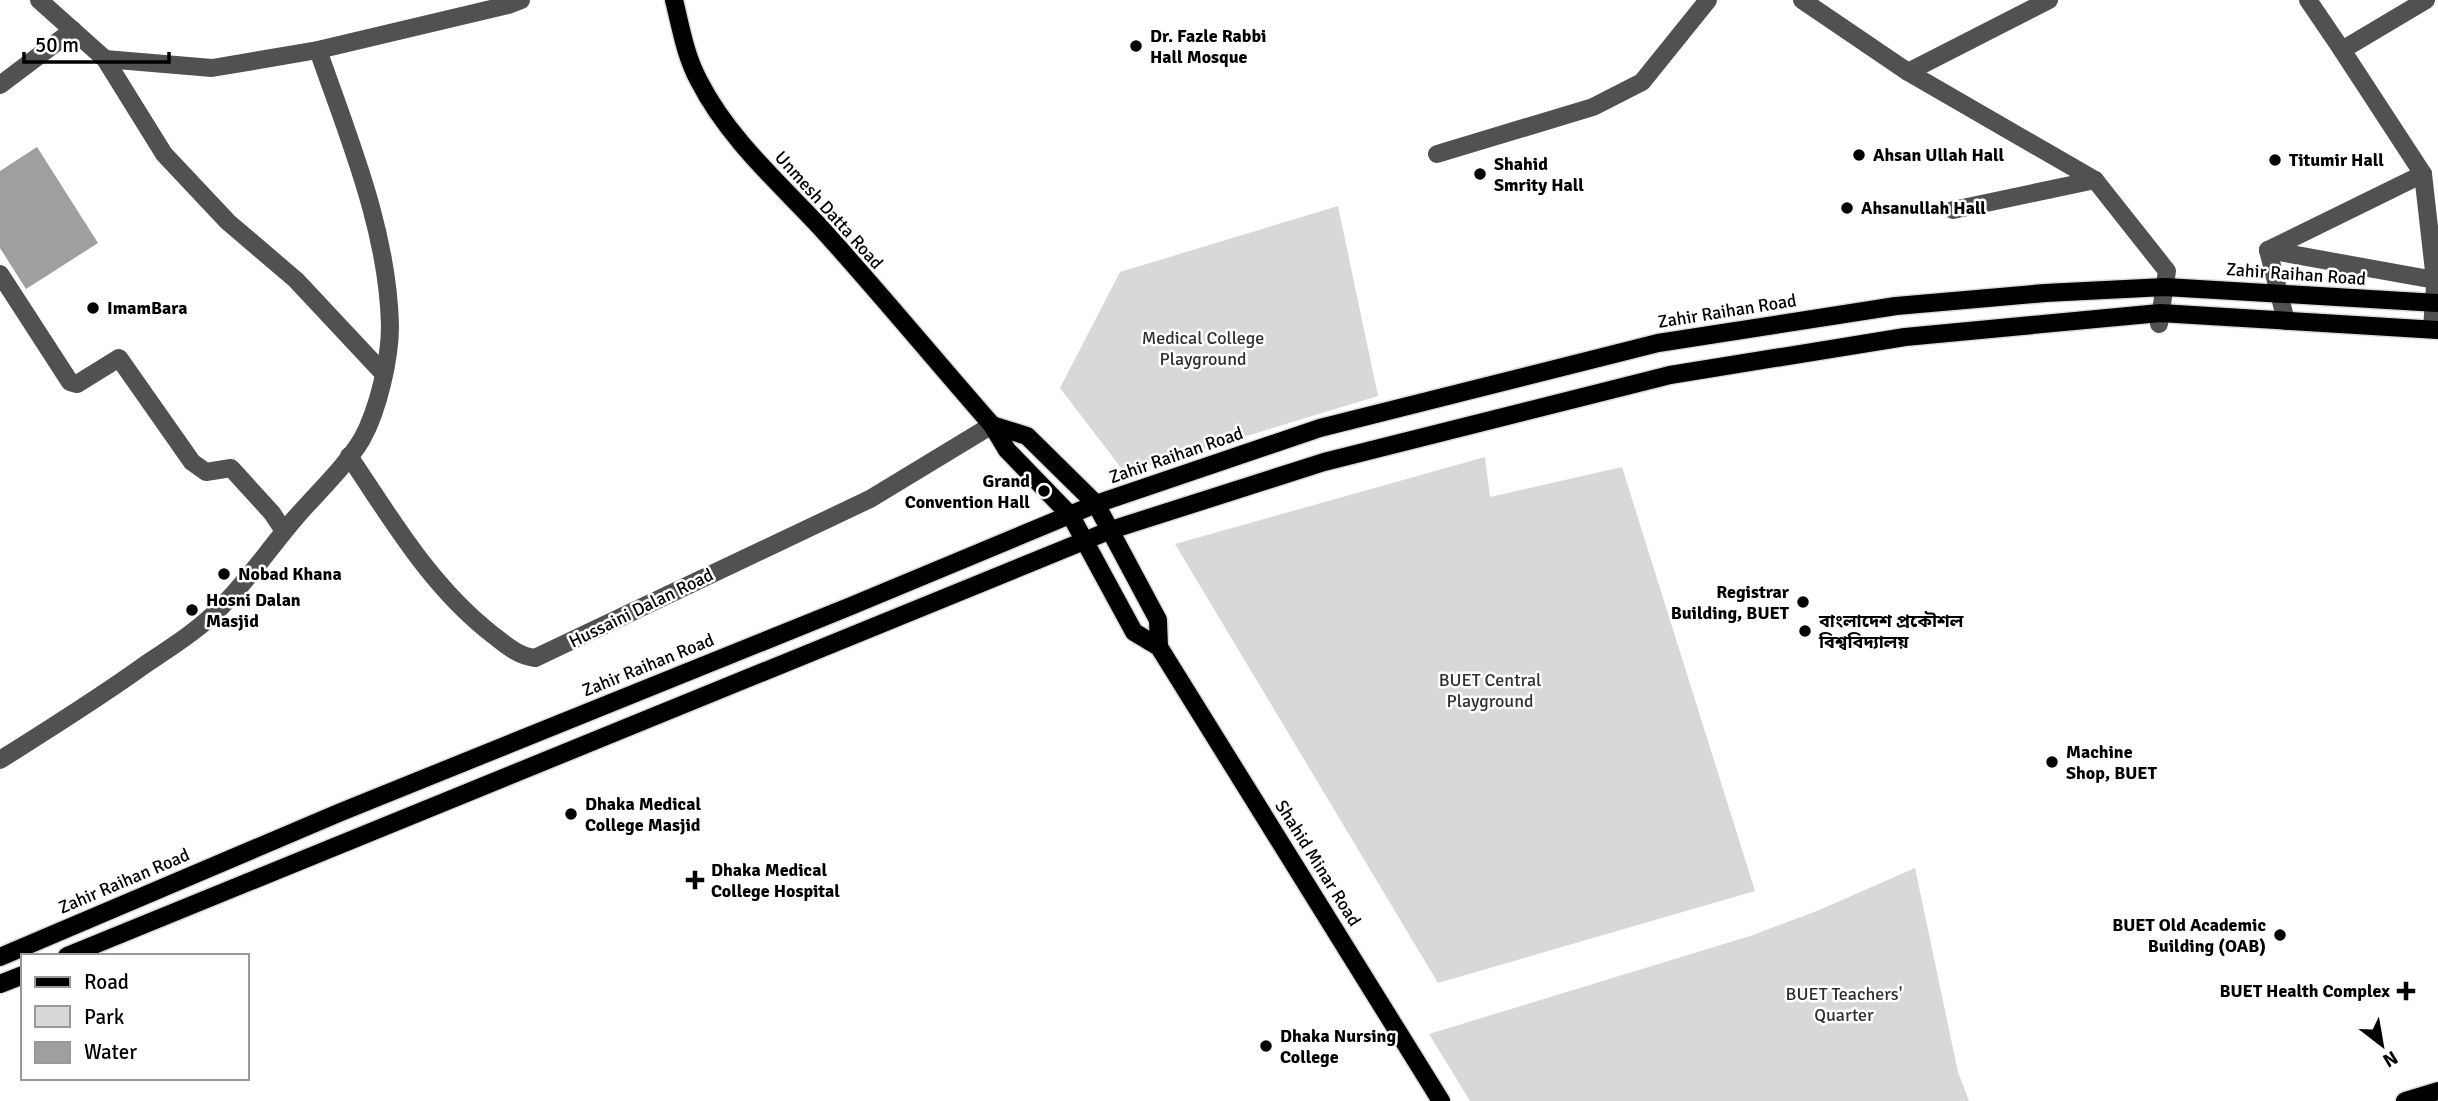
<svg xmlns="http://www.w3.org/2000/svg" width="2438" height="1101" viewBox="0 0 2438 1101" font-family="Signika,'Noto Sans Bengali',sans-serif">
	<rect width="100%" height="100%" fill="#fff"/>
	<g fill="#d8d8d8">
		<path d="M 1338,206 L 1378,396 L 1125,473 L 1060,388 L 1120,272 Z"/>
		<path d="M 1485,457 L 1490,497 L 1622,467 L 1755,891 L 1438,983 L 1175,544 Z"/>
		<path d="M 1915,868 L 1958,1072 L 1969,1101 L 1470,1101 L 1429,1034 L 1750,936 L 1817,911 Z"/>
	</g>
	<path fill="#9f9f9f" d="M 37,147 L 98,243 L 26,289 L 0,248 L 0,171 Z"/>
	<g fill="none" stroke-linecap="round" stroke-linejoin="round">
		<g stroke="#dbdbdb" stroke-width="21">
			<g id="major">
				<path d="M 674,0 C 681,28 685,55 699,81 C 728,138 778,182 821,228 C 879,292 935,360 992,425 L 1007,450 L 1071,516 L 1134,632 L 1159,647 L 1441,1101"/>
				<path d="M 992,425 L 1027,436 L 1096,504 L 1158,620 L 1159,647"/>
				<path d="M 67,956 L 1111,530 L 1324,462 L 1670,375 L 1905,337 L 2160,313 L 2438,330"/>
				<path d="M 0,957 L 341,812 L 851,606 L 1096,504 L 1320,428 L 1658,343 L 1896,306 L 2045,293 L 2165,287 L 2438,303"/>
				<path d="M 0,984 L 23,975"/>
				<path d="M 2405,1101 L 2438,1091"/>
			</g>
		</g>
		<g stroke="#515151" stroke-width="18">
			<path d="M 39,0 L 105,59 L 164,154 L 228,222 L 296,280 L 384,374"/>
			<path d="M 1802,0 L 1908,72 L 2095,180 L 2167,271 L 2159,324"/>
			<path d="M 2308,0 L 2342,50 L 2426,0"/>
			<path d="M 105,59 L 212,68 L 318,50 L 508,5 L 521,0"/>
			<path d="M 1908,72 L 2049,0"/>
			<path d="M 0,85 L 73,30"/>
			<path d="M 1437,154 L 1593,107 L 1642,82 L 1708,0"/>
			<path d="M 1953,210 L 2095,180"/>
			<path d="M 2268,250 L 2435,280 L 2423,174 L 2342,50"/>
			<path d="M 2268,250 L 2423,174"/>
			<path d="M 2268,250 L 2286,321"/>
			<path d="M 0,274 L 70,382 L 77,384 L 119,358 L 192,462 L 206,472 L 231,468 L 272,513 L 284,531"/>
			<path d="M 2432,329 L 2435,287"/>
			<path d="M 349,456 C 392,520 431,587 493,635 C 506,645 518,656 535,658 L 870,499 L 992,425"/>
			<path d="M 0,760 C 49,729 99,698 146,664 C 173,646 200,629 222,606 C 250,578 271,546 297,516 C 318,492 345,467 362,439 C 378,410 390,359 390,326 C 388,231 349,139 318,50"/>
		</g>
		<use href="#major" stroke="#000" stroke-width="18"/>
	</g>
	<g fill="#000" stroke="#fff" stroke-width="2.5">
		<circle cx="1136" cy="46" r="7"/>
		<circle cx="1859" cy="155" r="7"/>
		<circle cx="2275" cy="160" r="7"/>
		<circle cx="1480" cy="174" r="7"/>
		<circle cx="1847" cy="208" r="7"/>
		<circle cx="93" cy="308" r="7"/>
		<circle cx="1044" cy="491" r="7"/>
		<circle cx="224" cy="574" r="7"/>
		<circle cx="1803" cy="602" r="7"/>
		<circle cx="192" cy="610" r="7"/>
		<circle cx="1805" cy="631" r="7"/>
		<circle cx="2052" cy="762" r="7"/>
		<circle cx="571" cy="814" r="7"/>
		<path d="M691.5 869.5h7v7h7v7h-7v7h-7v-7h-7v-7h7z"/>
		<circle cx="2280" cy="935" r="7"/>
		<path d="M2402.5 980.5h7v7h7v7h-7v7h-7v-7h-7v-7h7z"/>
		<circle cx="1266" cy="1046" r="7"/>
	</g>
	<g text-anchor="middle" stroke-width="5" stroke-linejoin="round" paint-order="stroke">
		<g font-size="18" font-weight="bold" fill="#000" stroke="#fff" text-anchor="start">
			<text x="1150" y="42">Dr. Fazle Rabbi<tspan x="1150" dy="21">Hall Mosque</tspan></text>
			<text x="1873" y="161">Ahsan Ullah Hall</text>
			<text x="2289" y="166">Titumir Hall</text>
			<text x="1494" y="170">Shahid<tspan x="1494" dy="21">Smrity Hall</tspan></text>
			<text x="1861" y="214">Ahsanullah Hall</text>
			<text x="107" y="314">ImamBara</text>
			<text x="1030" y="487" text-anchor="end">Grand<tspan x="1030" dy="21">Convention Hall</tspan></text>
			<text x="238" y="580">Nobad Khana</text>
			<text x="1789" y="598" text-anchor="end">Registrar<tspan x="1789" dy="21">Building, BUET</tspan></text>
			<text x="206" y="606">Hosni Dalan<tspan x="206" dy="21">Masjid</tspan></text>
			<text x="1819" y="627">বাংলাদেশ প্রকৌশল<tspan x="1819" dy="21">বিশ্ববিদ্যালয়</tspan></text>
			<text x="2066" y="758">Machine<tspan x="2066" dy="21">Shop, BUET</tspan></text>
			<text x="585" y="810">Dhaka Medical<tspan x="585" dy="21">College Masjid</tspan></text>
			<text x="711" y="876">Dhaka Medical<tspan x="711" dy="21">College Hospital</tspan></text>
			<text x="2266" y="931" text-anchor="end">BUET Old Academic<tspan x="2266" dy="21">Building (OAB)</tspan></text>
			<text x="2390" y="997" text-anchor="end">BUET Health Complex</text>
			<text x="1280" y="1042">Dhaka Nursing<tspan x="1280" dy="21">College</tspan></text>
		</g>
		<g font-size="18" fill="#000" stroke="#fff">
			<text transform="translate(829 210) rotate(48)" y="6">Unmesh Datta Road</text>
			<text transform="translate(2296 274) rotate(4)" y="6">Zahir Raihan Road</text>
			<text transform="translate(1727 311) rotate(-9)" y="6">Zahir Raihan Road</text>
			<text transform="translate(1176 455) rotate(-19)" y="6">Zahir Raihan Road</text>
			<text transform="translate(641 608) rotate(-26)" y="6">Hussaini Dalan Road</text>
			<text transform="translate(648 665) rotate(-22)" y="6">Zahir Raihan Road</text>
			<text transform="translate(1318 863) rotate(58)" y="6">Shahid Minar Road</text>
			<text transform="translate(124 881) rotate(-23)" y="6">Zahir Raihan Road</text>
		</g>
		<g font-size="18" fill="#2f2f2f" stroke="#fff">
			<text x="1203" y="344">Medical College<tspan x="1203" dy="21">Playground</tspan></text>
			<text x="1490" y="686">BUET Central<tspan x="1490" dy="21">Playground</tspan></text>
			<text x="1844" y="1000">BUET Teachers'<tspan x="1844" dy="21">Quarter</tspan></text>
		</g>
	</g>
	<rect x="21" y="954" width="228" height="126" fill="#ffffff" stroke="#999999" stroke-width="2"/>
	<rect x="35" y="977" width="35" height="10" fill="#000000" stroke="#999999" stroke-width="2"/>
	<text x="84" y="989" font-size="21" fill="#000000">Road</text>
	<rect x="35" y="1006" width="35" height="21" fill="#d8d8d8" stroke="#999999" stroke-width="2"/>
	<text x="84" y="1024" font-size="21" fill="#000000">Park</text>
	<rect x="35" y="1042" width="35" height="21" fill="#9f9f9f" stroke="#999999" stroke-width="2"/>
	<text x="84" y="1059" font-size="21" fill="#000000">Water</text>
	<g transform="translate(2382 1045) rotate(149)" stroke="#ffffff" stroke-width="5" paint-order="stroke">
	<path d="M0-5L12 26L0 18L-12 26Z" fill="#000000"/>
	<text y="-10" font-size="19" font-weight="bold" text-anchor="middle" fill="#000000">N</text>
	</g>
	<path d="M24 52v10h145v-10" fill="none" stroke="#000000" stroke-width="3.5"/>
	<text x="35" y="52" font-size="21" fill="#000000" stroke="#ffffff" stroke-width="5" paint-order="stroke">50 m</text>
</svg>
